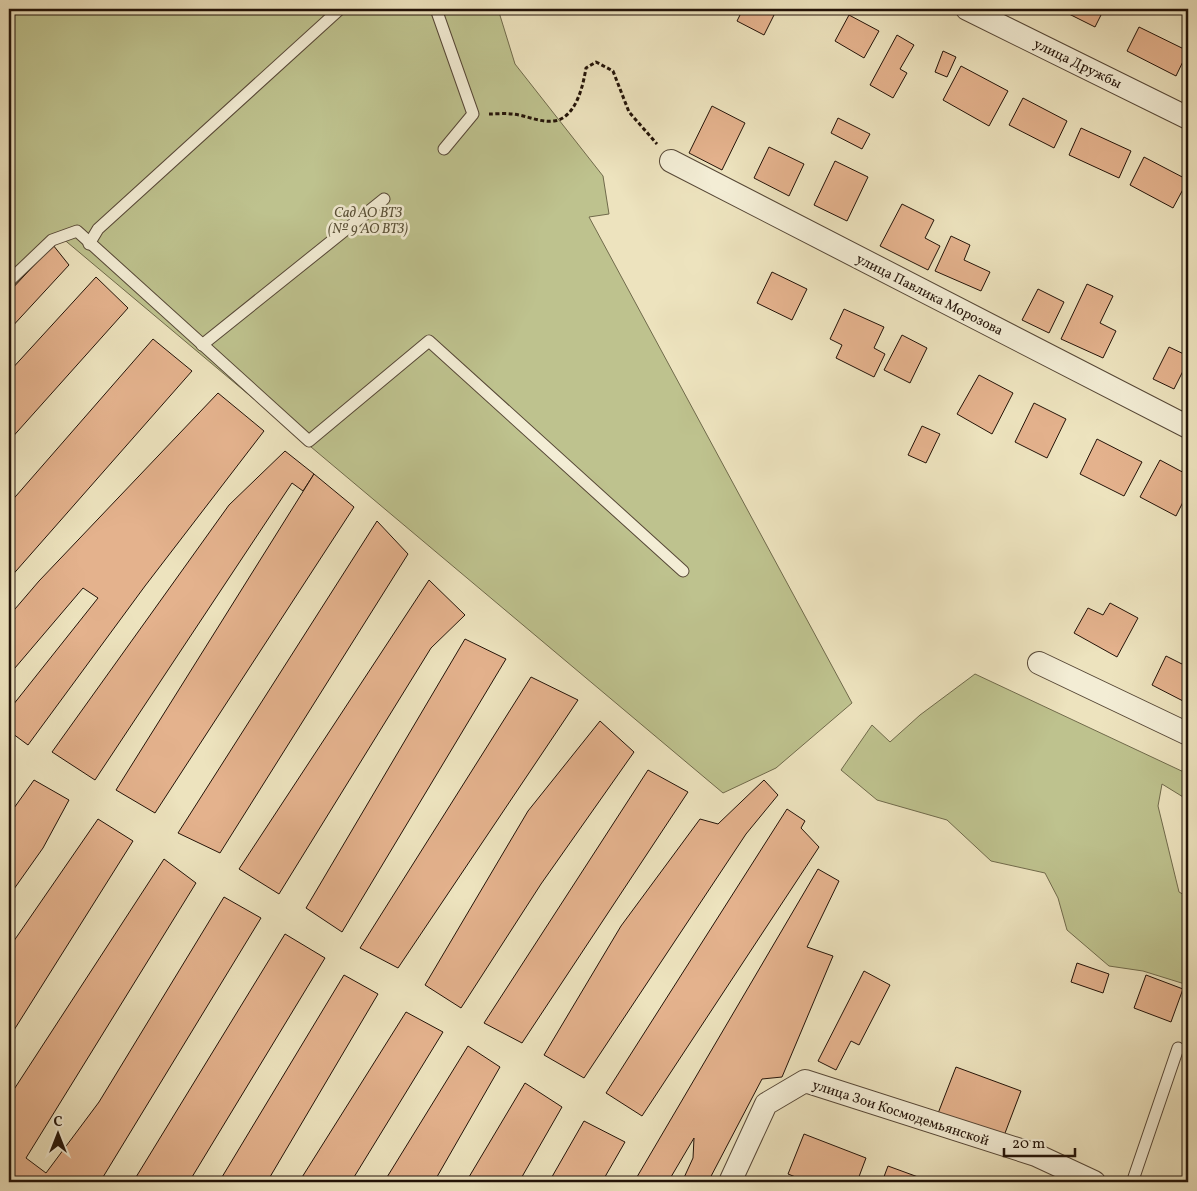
<svg xmlns="http://www.w3.org/2000/svg" width="1197" height="1191" viewBox="0 0 1197 1191" font-family="Vollkorn,serif">
	<rect width="100%" height="100%" fill="#ede3be"/>
	<filter id="stains"><feTurbulence type="fractalNoise" baseFrequency=".004" numOctaves="4"/><feColorMatrix values="0 0 0 0 .2 0 0 0 0 .09 0 0 0 0 .02 0 0 0 .5 -.17"/></filter>
	<radialGradient id="worn" r=".72"><stop offset=".6" stop-color="#630" stop-opacity="0"/><stop offset="1" stop-color="#630" stop-opacity=".3"/></radialGradient>
	<g fill="#bec28e" stroke="#706a4b">
		<path d="M 9,9 L 498,9 L 515,64 L 603,176 L 609,214 L 589,217 L 852,703 L 776,768 L 723,793 L 61,237 L 9,292 Z"/>
		<path d="M 975,674 L 1188,774 L 1188,800 L 1162,784 L 1158,806 L 1179,892 L 1188,897 L 1188,985 L 1143,971 L 1109,966 L 1067,930 L 1058,898 L 1045,873 L 991,861 L 947,820 L 877,800 L 841,770 L 872,725 L 890,742 L 920,715 Z"/>
	</g>
	<g fill="#e4b28d" stroke="#231308">
		<path d="M 743,9 L 777,9 L 764,35 L 737,21 Z"/>
		<path d="M 1059,9 L 1104,9 L 1095,27 Z"/>
		<path d="M 849,15 L 879,31 L 864,58 L 835,41 Z"/>
		<path d="M 1139,27 L 1188,51 L 1176,76 L 1127,51 Z"/>
		<path d="M 897,35 L 914,45 L 900,69 L 907,73 L 893,98 L 870,85 Z"/>
		<path d="M 943,51 L 956,57 L 947,77 L 935,72 Z"/>
		<path d="M 961,66 L 1008,91 L 989,126 L 943,100 Z"/>
		<path d="M 1023,98 L 1067,121 L 1054,148 L 1009,125 Z"/>
		<path d="M 712,106 L 745,123 L 722,170 L 689,153 Z"/>
		<path d="M 838,118 L 870,134 L 862,149 L 831,133 Z"/>
		<path d="M 1081,128 L 1131,151 L 1119,178 L 1069,155 Z"/>
		<path d="M 769,147 L 804,164 L 789,196 L 754,178 Z"/>
		<path d="M 1144,157 L 1188,180 L 1173,208 L 1130,185 Z"/>
		<path d="M 835,161 L 868,177 L 847,221 L 814,205 Z"/>
		<path d="M 902,204 L 934,220 L 925,238 L 940,246 L 928,270 L 880,246 Z"/>
		<path d="M 951,236 L 970,245 L 964,260 L 990,272 L 981,291 L 935,271 Z"/>
		<path d="M 53,245 L 69,265 L 9,330 L 9,292 Z"/>
		<path d="M 772,272 L 807,289 L 792,320 L 757,303 Z"/>
		<path d="M 96,277 L 128,308 L 9,441 L 9,372 Z"/>
		<path d="M 1087,284 L 1113,296 L 1100,323 L 1116,331 L 1103,358 L 1061,339 Z"/>
		<path d="M 1038,289 L 1064,302 L 1049,333 L 1022,320 Z"/>
		<path d="M 844,309 L 884,327 L 874,348 L 885,354 L 874,377 L 836,358 L 842,345 L 830,339 Z"/>
		<path d="M 902,335 L 927,348 L 910,383 L 884,370 Z"/>
		<path d="M 153,339 L 192,371 L 9,579 L 9,504 Z"/>
		<path d="M 1169,347 L 1188,356 L 1188,361 L 1174,389 L 1153,379 Z"/>
		<path d="M 979,375 L 1013,393 L 992,434 L 957,414 Z"/>
		<path d="M 218,393 L 264,431 L 145,586 L 28,745 L 9,731 L 9,710 L 98,598 L 83,588 L 9,675 L 9,616 L 39,581 Z"/>
		<path d="M 1034,403 L 1066,419 L 1047,458 L 1015,442 Z"/>
		<path d="M 922,426 L 940,434 L 926,463 L 908,455 Z"/>
		<path d="M 1097,439 L 1142,462 L 1124,496 L 1080,474 Z"/>
		<path d="M 285,451 L 314,474 L 303,491 L 292,483 L 95,780 L 52,752 L 229,505 Z"/>
		<path d="M 1160,460 L 1188,475 L 1188,492 L 1176,516 L 1140,497 Z"/>
		<path d="M 314,474 L 354,507 L 155,813 L 116,790 Z"/>
		<path d="M 377,521 L 408,554 L 220,853 L 178,833 Z"/>
		<path d="M 429,580 L 465,615 L 431,648 L 279,894 L 239,869 Z"/>
		<path d="M 1110,603 L 1138,618 L 1117,657 L 1074,633 L 1088,608 L 1103,615 Z"/>
		<path d="M 465,639 L 506,659 L 342,932 L 306,908 Z"/>
		<path d="M 1166,656 L 1188,667 L 1188,690 L 1183,701 L 1152,685 Z"/>
		<path d="M 531,677 L 578,700 L 398,968 L 360,948 Z"/>
		<path d="M 600,721 L 634,752 L 541,884 L 461,1008 L 425,985 L 528,811 Z"/>
		<path d="M 648,770 L 688,792 L 522,1043 L 484,1023 Z"/>
		<path d="M 34,780 L 69,800 L 43,848 L 9,896 L 9,815 Z"/>
		<path d="M 764,780 L 778,795 L 746,834 L 584,1078 L 544,1055 L 621,926 L 700,819 L 718,824 Z"/>
		<path d="M 787,809 L 805,821 L 801,828 L 819,847 L 642,1116 L 606,1093 Z"/>
		<path d="M 98,819 L 133,841 L 9,1038 L 9,948 Z"/>
		<path d="M 164,859 L 196,883 L 26,1158 L 46,1173 L 99,1102 L 224,897 L 261,918 L 100,1182 L 15,1182 L 9,1177 L 9,1097 Z"/>
		<path d="M 818,869 L 839,881 L 807,947 L 833,956 L 782,1077 L 762,1079 L 708,1182 L 682,1182 L 693,1158 L 694,1138 L 668,1182 L 634,1182 Z"/>
		<path d="M 285,934 L 325,958 L 189,1182 L 133,1182 Z"/>
		<path d="M 1077,963 L 1109,974 L 1103,993 L 1071,982 Z"/>
		<path d="M 864,971 L 890,985 L 859,1045 L 851,1041 L 836,1070 L 818,1061 Z"/>
		<path d="M 344,975 L 378,994 L 267,1182 L 219,1182 Z"/>
		<path d="M 1146,975 L 1183,989 L 1171,1022 L 1134,1008 Z"/>
		<path d="M 406,1012 L 443,1032 L 351,1182 L 299,1182 Z"/>
		<path d="M 468,1046 L 500,1067 L 434,1182 L 384,1182 Z"/>
		<path d="M 956,1067 L 1021,1091 L 1002,1141 L 937,1116 Z"/>
		<path d="M 525,1083 L 562,1107 L 519,1182 L 466,1182 Z"/>
		<path d="M 584,1121 L 625,1142 L 602,1182 L 549,1182 Z"/>
		<path d="M 804,1134 L 866,1158 L 857,1182 L 808,1182 L 788,1174 Z"/>
		<path d="M 888,1166 L 929,1181 L 929,1182 L 882,1182 Z"/>
	</g>
	<g fill="none" stroke-linecap="round" stroke-linejoin="round">
		<g stroke="#564736" stroke-width="13">
			<g id="service">
				<path d="M 436,9 L 473,114 L 444,149"/>
				<path d="M 89,244 L 98,229 L 340,9"/>
				<path d="M 9,281 L 52,240 L 77,231 L 309,441 L 429,341 L 683,571"/>
				<path d="M 202,345 L 384,199"/>
				<path d="M 1134,1182 L 1134,1177 L 1178,1048"/>
			</g>
		</g>
		<g stroke="#564736" stroke-width="24">
			<g id="minor">
				<path d="M 967,9 L 1188,118"/>
				<path d="M 671,161 L 1188,427"/>
				<path d="M 1039,663 L 1188,734"/>
				<path d="M 730,1182 L 766,1104 L 805,1081 L 1036,1155 L 1094,1182"/>
			</g>
		</g>
		<path stroke="#231308" stroke-width="3" stroke-dasharray="4 2.5" stroke-linecap="butt" d="M 489,114 C 496,114 505,113 512,114 C 526,115 540,123 554,121 C 576,118 583,86 586,68 L 596,62 L 613,71 L 629,112 L 657,144"/>
		<use href="#service" stroke="#f3edd5" stroke-width="11"/>
		<use href="#minor" stroke="#f3edd5" stroke-width="22"/>
	</g>
	<g text-anchor="middle" stroke-width="5" stroke-linejoin="round" paint-order="stroke">
		<g font-size="14" fill="#231308" stroke="#f3edd5">
			<text transform="translate(1078 63) rotate(26)" y="5">улица Дружбы</text>
			<text transform="translate(930 294) rotate(27)" y="5">улица Павлика Морозова</text>
			<text transform="translate(901 1112) rotate(18)" y="5">улица Зои Космодемьянской</text>
		</g>
		<g font-size="14" font-style="italic" fill="#595037" stroke="#f3edd5">
			<text x="368" y="217">Сад АО ВТЗ<tspan x="368" dy="16">(№ 9 АО ВТЗ)</tspan></text>
		</g>
	</g>
	<rect width="1197" height="1191" fill="none" stroke="#ede3be" stroke-width="30"/>
	<rect x="10" y="10" width="1177" height="1171" fill="none" stroke="#231308" stroke-width="2.5"/>
	<rect x="15" y="15" width="1167" height="1161" fill="none" stroke="#231308"/>
	<g transform="translate(58 1134)" stroke="#f3edd5" stroke-width="4" paint-order="stroke">
	<path d="M0-4L9 19L0 12L-9 19Z" fill="#231308"/>
	<text y="-8" font-size="14" font-weight="bold" text-anchor="middle" fill="#231308">С</text>
	</g>
	<path d="M1004 1148v8h71v-8" fill="none" stroke="#231308" stroke-width="2.5"/>
	<text x="1012" y="1148" font-size="15" fill="#231308" stroke="#f3edd5" stroke-width="4" paint-order="stroke">20 m</text>
	<rect width="100%" height="100%" filter="url(#stains)"/>
	<rect width="100%" height="100%" fill="url(#worn)"/>
</svg>
